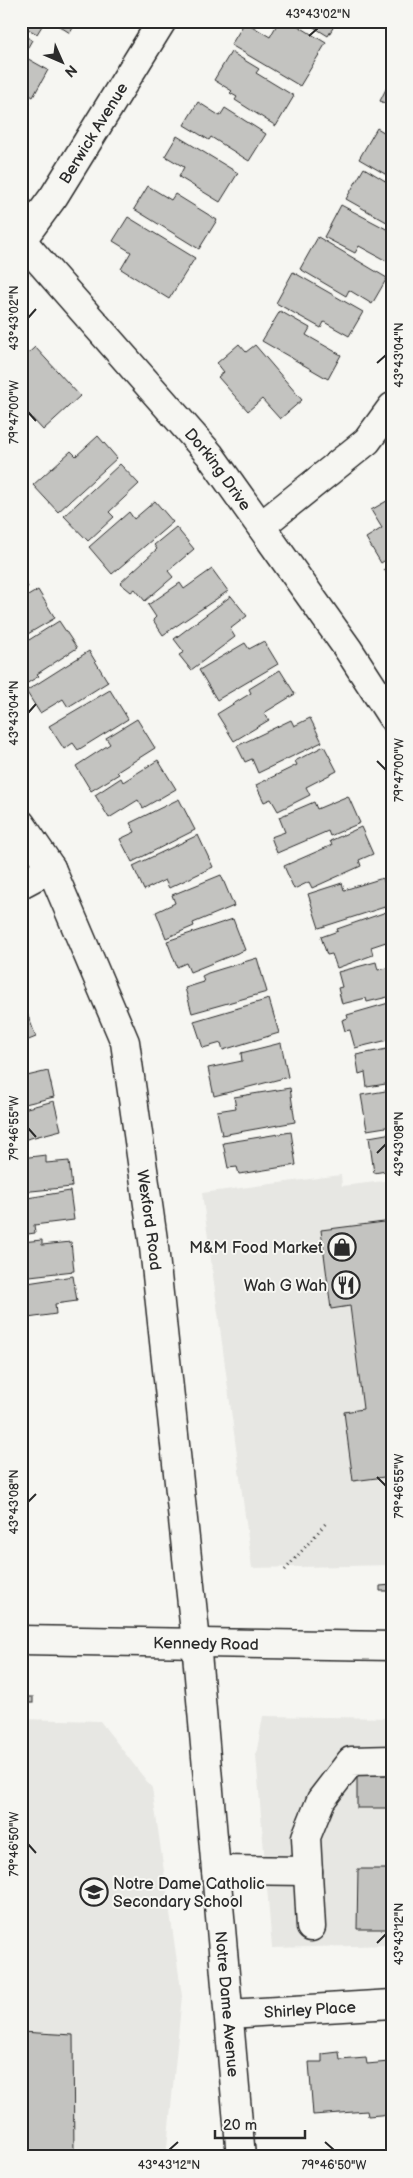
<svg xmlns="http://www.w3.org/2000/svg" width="413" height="2178" viewBox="0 0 413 2178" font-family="'Balsamiq Sans',sans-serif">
	<rect width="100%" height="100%" fill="#f6f6f2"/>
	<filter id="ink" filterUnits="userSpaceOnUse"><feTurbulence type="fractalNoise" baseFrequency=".02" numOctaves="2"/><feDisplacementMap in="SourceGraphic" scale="10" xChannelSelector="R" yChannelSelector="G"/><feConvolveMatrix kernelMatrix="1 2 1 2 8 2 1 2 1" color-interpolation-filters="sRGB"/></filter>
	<g filter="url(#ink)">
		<g fill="#e7e7e3">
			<path d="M 341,1175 L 342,1186 L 392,1180 L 392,1565 L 252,1568 L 202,1193 Z"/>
			<path d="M 263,1716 L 392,1718 L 392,1945 L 272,1948 L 256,1755 Z"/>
			<path d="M 21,1719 L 100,1721 L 152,1788 L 182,1996 L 166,2157 L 21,2157 Z"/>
		</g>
		<g fill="#c3c3c0" stroke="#2b2b2b">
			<path d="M 21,21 L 45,21 L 37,34 L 21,25 Z"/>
			<path d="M 51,21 L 77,21 L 70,33 Z"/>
			<path d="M 279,21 L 290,21 L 326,43 L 300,86 L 231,45 L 245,22 L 270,37 Z"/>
			<path d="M 304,21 L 337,21 L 328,36 Z"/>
			<path d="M 21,34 L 32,40 L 23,56 L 48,70 L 33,97 L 21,90 Z"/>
			<path d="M 231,52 L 259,69 L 256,73 L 294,96 L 276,126 L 235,100 L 237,97 L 230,93 L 232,91 L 214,80 Z"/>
			<path d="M 387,87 L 392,89 L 392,107 L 380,101 Z"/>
			<path d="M 21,98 L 30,103 L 21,118 Z"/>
			<path d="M 198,102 L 220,116 L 225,108 L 266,134 L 249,161 L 211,137 L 209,140 L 184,125 Z"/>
			<path d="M 377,128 L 392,137 L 392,178 L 359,159 Z"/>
			<path d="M 177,136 L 238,173 L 220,202 L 179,177 L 184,167 L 165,156 Z"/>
			<path d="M 364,168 L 392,185 L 392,225 L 346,199 Z"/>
			<path d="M 148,186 L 171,200 L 175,194 L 217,220 L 199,249 L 134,209 Z"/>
			<path d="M 341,205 L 392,232 L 392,264 L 359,246 L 355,253 L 324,237 Z"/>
			<path d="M 128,217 L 195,258 L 169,299 L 121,269 L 131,252 L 113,241 Z"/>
			<path d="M 318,237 L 387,278 L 372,304 L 349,290 L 346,296 L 300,269 Z"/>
			<path d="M 293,272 L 363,312 L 349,336 L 324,322 L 321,328 L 276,303 Z"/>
			<path d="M 280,311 L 310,328 L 306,335 L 341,355 L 328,379 L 262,341 Z"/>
			<path d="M 239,344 L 246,352 L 255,345 L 302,400 L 280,419 L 262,399 L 248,411 L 218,377 L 224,372 L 217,363 Z"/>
			<path d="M 35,347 L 80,396 L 43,430 L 21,406 L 21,360 Z"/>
			<path d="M 98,436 L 117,458 L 58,512 L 33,485 L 71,451 L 76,456 Z"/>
			<path d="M 120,464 L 139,484 L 109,512 L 114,517 L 88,541 L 64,516 Z"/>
			<path d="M 392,498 L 392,556 L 381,563 L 366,538 L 382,528 L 371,510 Z"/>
			<path d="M 155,501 L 173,522 L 112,574 L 89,547 L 129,512 L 134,519 Z"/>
			<path d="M 176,527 L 194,549 L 168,571 L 173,577 L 145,601 L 135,589 L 131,592 L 120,583 L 157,549 L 154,545 Z"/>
			<path d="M 392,564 L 392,581 L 384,569 Z"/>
			<path d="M 212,569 L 228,591 L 163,635 L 153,620 L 156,617 L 148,605 L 180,583 L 184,589 Z"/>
			<path d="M 21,575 L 28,587 L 21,590 Z"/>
			<path d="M 38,590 L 55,618 L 21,638 L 21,600 Z"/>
			<path d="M 231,596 L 247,616 L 230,629 L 235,637 L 191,670 L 179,655 L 184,652 L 174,639 Z"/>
			<path d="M 59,621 L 77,648 L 37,674 L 39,676 L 21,687 L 21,645 Z"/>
			<path d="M 264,641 L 278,664 L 217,700 L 199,670 L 245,643 L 249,649 Z"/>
			<path d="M 89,651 L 108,682 L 68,707 L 63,699 L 40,713 L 26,691 Z"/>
			<path d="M 280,670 L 295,694 L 264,713 L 269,720 L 234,741 L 217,714 L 251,693 L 249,689 Z"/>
			<path d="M 110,690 L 128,719 L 78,750 L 73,743 L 64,749 L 49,726 Z"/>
			<path d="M 310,718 L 322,742 L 258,773 L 252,759 L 245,762 L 237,746 L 291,720 L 294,726 Z"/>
			<path d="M 137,719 L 155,748 L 117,772 L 119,774 L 91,791 L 76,766 L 110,744 L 106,738 Z"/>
			<path d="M 324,746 L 337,771 L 306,787 L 310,795 L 278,811 L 271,799 L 264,802 L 256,785 L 297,765 L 295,761 Z"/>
			<path d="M 158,760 L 176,789 L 143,808 L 138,800 L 109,818 L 95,795 L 121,778 L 123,782 Z"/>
			<path d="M 348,796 L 360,823 L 330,836 L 328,831 L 277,853 L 271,837 L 285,832 L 279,817 L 314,802 L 317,809 Z"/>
			<path d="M 179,799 L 195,830 L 132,862 L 120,839 L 135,832 L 130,823 Z"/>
			<path d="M 361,827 L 373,854 L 359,860 L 361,866 L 312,888 L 309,882 L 294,889 L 284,866 L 332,845 L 330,841 Z"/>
			<path d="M 198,835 L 213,867 L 169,888 L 165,880 L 144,890 L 133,866 Z"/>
			<path d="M 221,875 L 234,906 L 193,923 L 194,926 L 166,938 L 156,912 L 175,903 L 172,895 Z"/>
			<path d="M 383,878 L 391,905 L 319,928 L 308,894 L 342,883 L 344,890 Z"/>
			<path d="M 392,910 L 392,940 L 371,947 L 373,955 L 337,968 L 332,954 L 327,955 L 321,937 L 338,931 L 337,929 Z"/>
			<path d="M 233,919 L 245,950 L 190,972 L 186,963 L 177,967 L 167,941 Z"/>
			<path d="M 257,958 L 267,992 L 192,1013 L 185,988 L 204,982 L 202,976 L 208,973 Z"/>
			<path d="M 376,962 L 378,970 L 392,967 L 392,996 L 367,1002 L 366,998 L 342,1004 L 338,988 L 342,987 L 338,972 Z"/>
			<path d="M 269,999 L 279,1033 L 223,1050 L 221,1043 L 203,1048 L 194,1021 Z"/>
			<path d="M 392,1002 L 392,1039 L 355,1048 L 350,1030 L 345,1031 L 342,1020 L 348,1018 L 347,1015 Z"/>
			<path d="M 27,1013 L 36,1037 L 21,1043 L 21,1015 Z"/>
			<path d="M 281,1043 L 288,1077 L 214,1096 L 208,1068 L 242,1061 L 241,1053 Z"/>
			<path d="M 392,1048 L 392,1083 L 367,1087 L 365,1072 L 359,1074 L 356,1055 Z"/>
			<path d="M 25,1068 L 27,1076 L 48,1071 L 54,1097 L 21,1105 L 21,1069 Z"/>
			<path d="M 290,1088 L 295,1122 L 222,1135 L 217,1111 L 236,1108 L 234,1097 Z"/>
			<path d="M 392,1090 L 392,1126 L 367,1130 L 361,1095 Z"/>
			<path d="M 54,1101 L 61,1130 L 23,1140 L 25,1147 L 21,1148 L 21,1113 L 24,1112 L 23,1109 Z"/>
			<path d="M 291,1132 L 296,1165 L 239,1174 L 237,1167 L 228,1168 L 223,1143 Z"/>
			<path d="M 392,1133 L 392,1170 L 374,1173 L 369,1137 Z"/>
			<path d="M 46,1155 L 46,1163 L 69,1161 L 72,1187 L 21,1192 L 21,1158 Z"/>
			<path d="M 70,1191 L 74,1220 L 34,1225 L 35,1233 L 21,1235 L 21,1199 Z"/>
			<path d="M 392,1221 L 392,1476 L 353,1481 L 344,1412 L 363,1409 L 350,1306 L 331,1309 L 321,1230 Z"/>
			<path d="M 42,1240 L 42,1245 L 71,1242 L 74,1271 L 21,1277 L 21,1242 Z"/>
			<path d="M 73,1276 L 77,1301 L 55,1304 L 56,1314 L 21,1319 L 21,1284 Z"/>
			<path d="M 392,1585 L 392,1591 L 380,1591 L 380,1586 Z"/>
			<rect x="21" y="1697" width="12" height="6"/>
			<rect x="357" y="1775" width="35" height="33"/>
			<path d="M 358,1869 L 392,1869 L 392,1929 L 357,1929 Z"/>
			<path d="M 21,2032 L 73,2035 L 74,2157 L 21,2157 Z"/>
			<path d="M 339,2052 L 340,2060 L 366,2058 L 367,2064 L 389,2062 L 388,2053 L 392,2053 L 392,2114 L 368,2116 L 367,2111 L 313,2115 L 309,2062 L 322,2062 L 322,2054 Z"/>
		</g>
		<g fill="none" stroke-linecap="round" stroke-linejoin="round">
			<g stroke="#2b2b2b" stroke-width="31">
				<g id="minor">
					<path id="s1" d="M 21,241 L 54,196 L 162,21"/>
					<path id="s2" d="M 22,241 L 210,455 L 348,649 L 392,717"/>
					<path d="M 261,526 L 367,441 L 392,407"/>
					<path id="s3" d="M 21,824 L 51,868 L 125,1042 L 154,1247 L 196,1642 L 241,2157"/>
					<path d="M 21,884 L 51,868"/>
					<path d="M 216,1870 L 308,1871"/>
					<path d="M 311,1927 L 306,1837 L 321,1800 L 351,1761 L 392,1760"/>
					<path id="s4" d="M 229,2014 L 392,2004"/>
				</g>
			</g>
			<g stroke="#2b2b2b" stroke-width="31">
				<g id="major">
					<path id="s5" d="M 21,1640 L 392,1646"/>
				</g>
			</g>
			<path stroke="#2b2b2b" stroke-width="3" stroke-dasharray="1 4" stroke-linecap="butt" d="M 285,1570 L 327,1522"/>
			<use href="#minor" stroke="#f6f6f2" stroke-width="28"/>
			<use href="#major" stroke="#f6f6f2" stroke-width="28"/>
		</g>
	</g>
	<path fill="none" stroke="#2b2b2b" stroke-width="2" d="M 309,36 L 318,28M 28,318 L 36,309M 377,363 L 386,355M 28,412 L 36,421M 28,713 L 36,704M 377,761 L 386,770M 28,1128 L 36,1137M 377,1153 L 386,1144M 377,1477 L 386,1486M 28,1502 L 36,1494M 28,1844 L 36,1853M 377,1943 L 386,1934M 325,2142 L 334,2150M 169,2150 L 178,2142"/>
	<defs>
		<g id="shop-ring" transform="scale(1.4375)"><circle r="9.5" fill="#f6f6f2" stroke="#2b2b2b" stroke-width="1.5"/><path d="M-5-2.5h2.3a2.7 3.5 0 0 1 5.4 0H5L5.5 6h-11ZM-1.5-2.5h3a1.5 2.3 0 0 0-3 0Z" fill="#2b2b2b"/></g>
		<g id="restaurant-ring" transform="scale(1.4375)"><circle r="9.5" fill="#f6f6f2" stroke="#2b2b2b" stroke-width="1.5"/><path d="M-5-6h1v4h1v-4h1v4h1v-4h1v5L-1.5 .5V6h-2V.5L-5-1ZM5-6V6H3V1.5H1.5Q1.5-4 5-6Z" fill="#2b2b2b"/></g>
		<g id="school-ring" transform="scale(1.4375)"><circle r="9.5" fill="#f6f6f2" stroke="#2b2b2b" stroke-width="1.5"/><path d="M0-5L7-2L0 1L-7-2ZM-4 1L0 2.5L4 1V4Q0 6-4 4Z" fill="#2b2b2b"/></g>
	</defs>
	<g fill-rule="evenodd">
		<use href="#shop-ring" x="342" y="1247"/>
		<use href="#restaurant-ring" x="346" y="1285"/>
		<use href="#school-ring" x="94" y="1892"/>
	</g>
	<g text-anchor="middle" stroke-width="4" stroke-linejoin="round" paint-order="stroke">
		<g font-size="16" fill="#2b2b2b" stroke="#f6f6f2">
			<text dy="6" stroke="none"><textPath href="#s1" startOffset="130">Berwick Avenue</textPath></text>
			<text dy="6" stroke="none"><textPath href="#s2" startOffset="301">Dorking Drive</textPath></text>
			<text dy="6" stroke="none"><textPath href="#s3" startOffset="422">Wexford Road</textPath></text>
			<text dy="6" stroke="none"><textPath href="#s5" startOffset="185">Kennedy Road</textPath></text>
			<text dy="6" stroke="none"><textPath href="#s3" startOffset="1210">Notre Dame Avenue</textPath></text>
			<text dy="6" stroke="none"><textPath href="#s4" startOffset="81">Shirley Place</textPath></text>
		</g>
		<g font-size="16" fill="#2b2b2b" stroke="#f6f6f2" text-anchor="end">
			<text x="323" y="1253">M&amp;M Food Market</text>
			<text x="327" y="1291">Wah G Wah</text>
			<text x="113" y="1889" text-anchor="start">Notre Dame Catholic<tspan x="113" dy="18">Secondary School</tspan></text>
		</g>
	</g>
	<rect width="413" height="2178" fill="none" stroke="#f6f6f2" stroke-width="55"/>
	<g transform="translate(62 62) rotate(135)" stroke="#f6f6f2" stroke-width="4" paint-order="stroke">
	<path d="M0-4L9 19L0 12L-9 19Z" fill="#2b2b2b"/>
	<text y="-8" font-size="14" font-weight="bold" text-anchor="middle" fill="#2b2b2b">N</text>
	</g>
	<path d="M215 2130v8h90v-8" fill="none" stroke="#2b2b2b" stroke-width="2.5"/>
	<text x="223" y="2130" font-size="15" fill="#2b2b2b" stroke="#f6f6f2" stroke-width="4" paint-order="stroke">20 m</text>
	<rect x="28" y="28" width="358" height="2122" fill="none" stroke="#2b2b2b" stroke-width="2"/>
	<g font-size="12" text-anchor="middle" fill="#2b2b2b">
		<text x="318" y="18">43°43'02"N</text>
		<text transform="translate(14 318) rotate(-90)" y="4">43°43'02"N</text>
		<text transform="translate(399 355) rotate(-90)" y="4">43°43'04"N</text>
		<text transform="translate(14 412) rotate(-90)" y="4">79°47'00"W</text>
		<text transform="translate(14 713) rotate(-90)" y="4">43°43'04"N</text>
		<text transform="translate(399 770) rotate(-90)" y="4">79°47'00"W</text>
		<text transform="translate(14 1128) rotate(-90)" y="4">79°46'55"W</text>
		<text transform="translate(399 1144) rotate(-90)" y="4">43°43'08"N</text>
		<text transform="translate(399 1486) rotate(-90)" y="4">79°46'55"W</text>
		<text transform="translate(14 1502) rotate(-90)" y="4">43°43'08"N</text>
		<text transform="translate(14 1844) rotate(-90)" y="4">79°46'50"W</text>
		<text transform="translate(399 1934) rotate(-90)" y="4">43°43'12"N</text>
		<text x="169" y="2169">43°43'12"N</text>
		<text x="334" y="2169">79°46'50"W</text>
	</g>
</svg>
